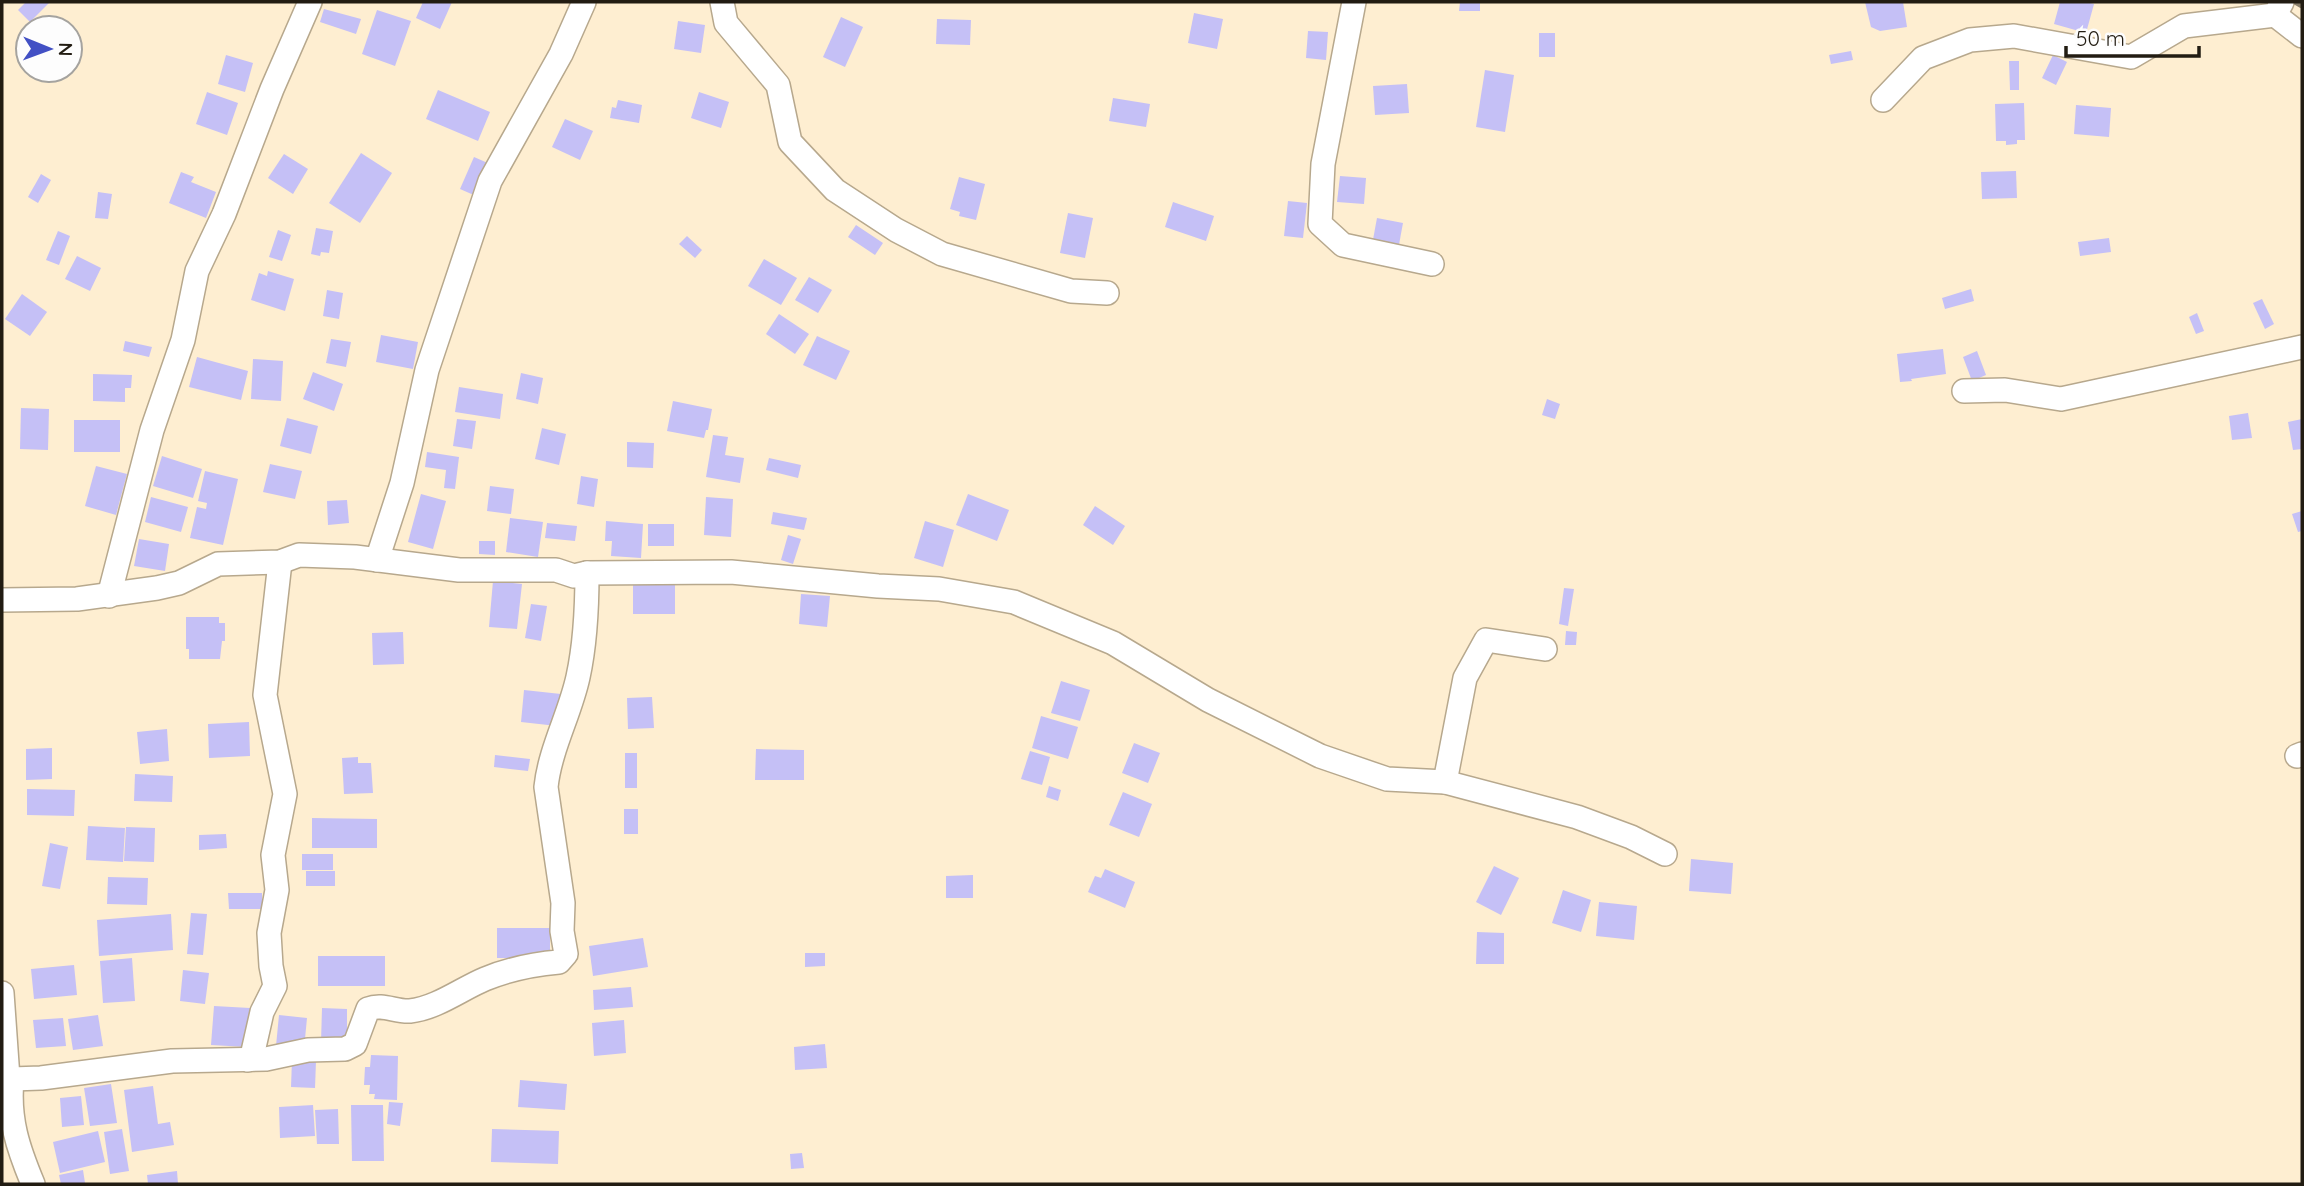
<svg xmlns="http://www.w3.org/2000/svg" width="2304" height="1186" viewBox="0 0 2304 1186" font-family="Quicksand,sans-serif">
	<rect width="100%" height="100%" fill="#feeed1"/>
	<g fill="#c5c0f6">
		<path d="M 26,2 L 50,2 L 30,22 L 18,10 Z"/>
		<path d="M 423,2 L 452,2 L 440,29 L 416,18 Z"/>
		<path d="M 1460,2 L 1480,2 L 1480,11 L 1459,11 Z"/>
		<path d="M 1865,2 L 1903,2 L 1907,27 L 1880,31 L 1871,27 Z"/>
		<path d="M 2060,2 L 2086,2 L 2094,4 L 2086,33 L 2054,24 Z"/>
		<path d="M 324,9 L 361,19 L 356,34 L 320,22 Z"/>
		<path d="M 377,10 L 411,21 L 395,66 L 362,54 Z"/>
		<path d="M 1194,13 L 1223,19 L 1217,49 L 1188,43 Z"/>
		<path d="M 841,17 L 863,27 L 845,67 L 823,57 Z"/>
		<path d="M 937,19 L 971,20 L 970,45 L 936,44 Z"/>
		<path d="M 678,21 L 705,25 L 701,53 L 674,49 Z"/>
		<path d="M 1308,31 L 1328,32 L 1326,60 L 1306,58 Z"/>
		<rect x="1539" y="33" width="16" height="24"/>
		<path d="M 1851,51 L 1853,60 L 1831,64 L 1829,55 Z"/>
		<path d="M 226,55 L 253,63 L 245,92 L 218,84 Z"/>
		<path d="M 2053,55 L 2067,62 L 2056,85 L 2042,78 Z"/>
		<path d="M 2009,61 L 2019,61 L 2019,90 L 2010,90 Z"/>
		<path d="M 1485,70 L 1514,75 L 1505,132 L 1476,127 Z"/>
		<path d="M 1407,84 L 1409,113 L 1375,115 L 1373,86 Z"/>
		<path d="M 438,90 L 490,112 L 478,141 L 426,119 Z"/>
		<path d="M 207,92 L 238,103 L 227,135 L 196,124 Z"/>
		<path d="M 699,92 L 729,102 L 721,128 L 691,118 Z"/>
		<path d="M 1113,98 L 1150,104 L 1146,127 L 1109,121 Z"/>
		<path d="M 618,100 L 642,105 L 639,123 L 610,118 L 612,107 L 616,108 Z"/>
		<path d="M 2024,103 L 2025,140 L 2017,140 L 2017,144 L 2006,145 L 2006,141 L 1996,141 L 1995,104 Z"/>
		<path d="M 2076,105 L 2111,108 L 2109,137 L 2074,134 Z"/>
		<path d="M 565,119 L 593,131 L 580,160 L 552,147 Z"/>
		<path d="M 361,153 L 392,173 L 360,223 L 329,203 Z"/>
		<path d="M 284,154 L 308,169 L 293,194 L 268,178 Z"/>
		<path d="M 474,157 L 490,164 L 476,196 L 460,189 Z"/>
		<path d="M 2016,171 L 2017,198 L 1982,199 L 1981,172 Z"/>
		<path d="M 181,172 L 194,177 L 191,182 L 216,192 L 206,218 L 169,203 Z"/>
		<path d="M 41,174 L 51,180 L 38,203 L 28,197 Z"/>
		<path d="M 1340,176 L 1366,178 L 1364,204 L 1337,202 Z"/>
		<path d="M 959,177 L 985,184 L 976,220 L 959,216 L 960,212 L 950,209 Z"/>
		<path d="M 98,192 L 112,194 L 108,219 L 95,218 Z"/>
		<path d="M 1288,201 L 1307,203 L 1303,238 L 1284,236 Z"/>
		<path d="M 1173,202 L 1214,216 L 1206,241 L 1165,227 Z"/>
		<path d="M 1068,213 L 1093,218 L 1085,258 L 1060,253 Z"/>
		<path d="M 1377,218 L 1403,223 L 1398,250 L 1372,245 Z"/>
		<path d="M 856,225 L 883,243 L 875,255 L 848,237 Z"/>
		<path d="M 316,228 L 333,231 L 329,253 L 321,252 L 320,256 L 311,254 Z"/>
		<path d="M 278,230 L 291,235 L 282,261 L 269,257 Z"/>
		<path d="M 58,231 L 70,236 L 59,265 L 46,260 Z"/>
		<path d="M 687,236 L 702,250 L 695,258 L 679,244 Z"/>
		<path d="M 2109,238 L 2111,252 L 2080,256 L 2078,242 Z"/>
		<path d="M 77,256 L 101,268 L 90,291 L 65,279 Z"/>
		<path d="M 764,259 L 797,278 L 781,305 L 748,286 Z"/>
		<path d="M 268,271 L 294,279 L 285,311 L 251,300 L 259,273 L 267,276 Z"/>
		<path d="M 809,277 L 832,290 L 818,313 L 795,300 Z"/>
		<path d="M 1971,289 L 1974,301 L 1945,309 L 1942,298 Z"/>
		<path d="M 327,290 L 343,293 L 339,319 L 323,316 Z"/>
		<path d="M 22,294 L 47,312 L 30,336 L 5,319 Z"/>
		<path d="M 2262,299 L 2274,324 L 2265,329 L 2253,303 Z"/>
		<path d="M 2197,313 L 2204,331 L 2196,334 L 2189,317 Z"/>
		<path d="M 779,314 L 809,334 L 795,354 L 766,334 Z"/>
		<path d="M 381,335 L 418,342 L 413,369 L 376,362 Z"/>
		<path d="M 817,336 L 850,351 L 836,380 L 803,365 Z"/>
		<path d="M 331,339 L 351,342 L 346,367 L 326,363 Z"/>
		<path d="M 125,341 L 152,347 L 149,357 L 123,351 Z"/>
		<path d="M 1943,349 L 1946,374 L 1911,379 L 1912,381 L 1900,382 L 1897,354 Z"/>
		<path d="M 1977,351 L 1986,375 L 1972,381 L 1963,357 Z"/>
		<path d="M 197,357 L 248,371 L 241,400 L 189,387 Z"/>
		<path d="M 253,359 L 283,361 L 281,401 L 251,399 Z"/>
		<path d="M 313,372 L 343,384 L 334,411 L 303,399 Z"/>
		<path d="M 521,373 L 543,378 L 538,404 L 516,399 Z"/>
		<path d="M 93,374 L 132,375 L 131,388 L 125,388 L 125,402 L 93,401 Z"/>
		<path d="M 459,387 L 503,394 L 500,419 L 455,412 Z"/>
		<path d="M 1547,399 L 1560,404 L 1555,419 L 1542,415 Z"/>
		<path d="M 673,401 L 712,409 L 708,430 L 706,430 L 704,438 L 667,431 Z"/>
		<path d="M 21,408 L 49,409 L 48,450 L 20,449 Z"/>
		<path d="M 2248,413 L 2252,438 L 2232,440 L 2229,416 Z"/>
		<path d="M 287,418 L 318,426 L 311,454 L 280,446 Z"/>
		<path d="M 457,419 L 476,421 L 472,449 L 453,446 Z"/>
		<path d="M 2302,419 L 2302,449 L 2293,450 L 2288,422 Z"/>
		<rect x="74" y="420" width="46" height="32"/>
		<path d="M 542,428 L 566,434 L 559,465 L 535,459 Z"/>
		<path d="M 713,435 L 728,437 L 725,455 L 744,458 L 740,483 L 706,477 Z"/>
		<path d="M 627,442 L 654,443 L 653,468 L 627,467 Z"/>
		<path d="M 427,452 L 459,457 L 455,489 L 444,488 L 446,470 L 425,467 Z"/>
		<path d="M 162,456 L 202,469 L 193,498 L 153,486 Z"/>
		<path d="M 769,458 L 801,465 L 798,478 L 766,470 Z"/>
		<path d="M 270,464 L 302,471 L 295,499 L 263,492 Z"/>
		<path d="M 96,466 L 127,474 L 116,515 L 85,506 Z"/>
		<path d="M 205,471 L 238,479 L 223,545 L 190,538 L 197,507 L 206,509 L 207,503 L 198,501 Z"/>
		<path d="M 581,476 L 598,479 L 594,507 L 577,504 Z"/>
		<path d="M 490,486 L 514,489 L 511,514 L 487,511 Z"/>
		<path d="M 421,494 L 446,501 L 433,549 L 408,542 Z"/>
		<path d="M 968,494 L 1009,510 L 997,541 L 956,525 Z"/>
		<path d="M 151,497 L 188,507 L 181,532 L 145,522 Z"/>
		<path d="M 706,497 L 733,499 L 731,537 L 704,535 Z"/>
		<path d="M 347,500 L 349,523 L 328,525 L 327,501 Z"/>
		<path d="M 1095,506 L 1125,526 L 1113,545 L 1083,525 Z"/>
		<path d="M 2302,511 L 2302,531 L 2298,532 L 2292,514 Z"/>
		<path d="M 773,512 L 807,518 L 804,530 L 771,524 Z"/>
		<path d="M 510,518 L 543,522 L 538,557 L 506,552 Z"/>
		<path d="M 606,521 L 643,524 L 641,558 L 611,556 L 612,541 L 605,541 Z"/>
		<path d="M 925,521 L 954,530 L 943,567 L 914,558 Z"/>
		<path d="M 547,523 L 577,526 L 575,541 L 545,538 Z"/>
		<rect x="648" y="524" width="26" height="22"/>
		<path d="M 788,535 L 801,539 L 793,564 L 781,560 Z"/>
		<path d="M 139,539 L 169,544 L 165,571 L 134,566 Z"/>
		<path d="M 479,541 L 495,541 L 495,555 L 479,554 Z"/>
		<path d="M 493,581 L 522,584 L 517,629 L 489,627 Z"/>
		<rect x="633" y="584" width="42" height="30"/>
		<path d="M 1564,588 L 1574,589 L 1568,626 L 1559,624 Z"/>
		<path d="M 801,594 L 830,596 L 827,627 L 799,624 Z"/>
		<path d="M 531,604 L 547,606 L 541,641 L 525,638 Z"/>
		<path d="M 186,617 L 219,617 L 219,623 L 225,623 L 225,641 L 222,641 L 220,659 L 189,659 L 189,649 L 186,649 Z"/>
		<path d="M 1566,631 L 1577,632 L 1576,645 L 1565,645 Z"/>
		<path d="M 403,632 L 404,664 L 373,665 L 372,633 Z"/>
		<path d="M 1061,681 L 1090,690 L 1080,721 L 1051,713 Z"/>
		<path d="M 524,690 L 561,694 L 557,726 L 521,722 Z"/>
		<path d="M 652,697 L 654,728 L 628,729 L 627,698 Z"/>
		<path d="M 1041,716 L 1078,727 L 1068,759 L 1032,748 Z"/>
		<path d="M 249,722 L 250,756 L 209,758 L 208,724 Z"/>
		<path d="M 167,729 L 169,761 L 140,764 L 137,732 Z"/>
		<path d="M 1134,743 L 1160,753 L 1148,783 L 1122,773 Z"/>
		<path d="M 52,748 L 52,779 L 26,780 L 26,749 Z"/>
		<path d="M 756,749 L 804,750 L 804,780 L 755,780 Z"/>
		<path d="M 1030,751 L 1050,757 L 1042,785 L 1021,779 Z"/>
		<rect x="625" y="753" width="12" height="35"/>
		<path d="M 495,755 L 530,759 L 528,771 L 494,767 Z"/>
		<path d="M 358,757 L 358,763 L 371,763 L 373,793 L 344,794 L 342,758 Z"/>
		<path d="M 135,774 L 173,776 L 172,802 L 134,801 Z"/>
		<path d="M 1049,786 L 1061,790 L 1058,801 L 1046,797 Z"/>
		<path d="M 27,789 L 75,790 L 74,816 L 27,815 Z"/>
		<path d="M 1123,792 L 1152,804 L 1139,837 L 1109,825 Z"/>
		<rect x="624" y="809" width="14" height="25"/>
		<path d="M 312,818 L 377,819 L 377,848 L 312,848 Z"/>
		<path d="M 88,826 L 125,828 L 123,862 L 86,860 Z"/>
		<path d="M 126,827 L 155,828 L 154,862 L 124,861 Z"/>
		<path d="M 226,834 L 227,848 L 199,850 L 199,835 Z"/>
		<path d="M 50,843 L 68,847 L 60,889 L 42,886 Z"/>
		<rect x="302" y="854" width="31" height="16"/>
		<path d="M 1691,859 L 1733,863 L 1731,894 L 1689,891 Z"/>
		<path d="M 1494,866 L 1519,878 L 1501,915 L 1476,902 Z"/>
		<path d="M 1105,869 L 1135,882 L 1125,908 L 1088,892 L 1095,876 L 1101,878 Z"/>
		<rect x="306" y="871" width="29" height="15"/>
		<path d="M 973,875 L 973,898 L 946,898 L 946,876 Z"/>
		<path d="M 108,877 L 148,878 L 147,905 L 107,904 Z"/>
		<path d="M 1563,890 L 1591,900 L 1581,932 L 1552,923 Z"/>
		<path d="M 228,893 L 262,893 L 262,909 L 229,909 Z"/>
		<path d="M 1599,902 L 1637,906 L 1634,940 L 1596,936 Z"/>
		<path d="M 191,913 L 207,914 L 203,955 L 187,954 Z"/>
		<path d="M 171,914 L 173,950 L 99,956 L 97,920 Z"/>
		<rect x="497" y="928" width="53" height="30"/>
		<path d="M 1477,932 L 1504,933 L 1504,964 L 1476,964 Z"/>
		<path d="M 643,938 L 648,967 L 593,976 L 589,946 Z"/>
		<path d="M 805,953 L 825,953 L 825,966 L 805,967 Z"/>
		<rect x="318" y="956" width="67" height="30"/>
		<path d="M 132,958 L 135,1001 L 103,1003 L 100,961 Z"/>
		<path d="M 74,965 L 77,995 L 34,999 L 31,969 Z"/>
		<path d="M 183,970 L 209,973 L 205,1004 L 180,1001 Z"/>
		<path d="M 631,987 L 633,1007 L 594,1010 L 593,990 Z"/>
		<path d="M 214,1006 L 250,1008 L 247,1047 L 211,1045 Z"/>
		<path d="M 322,1008 L 347,1009 L 347,1044 L 321,1043 Z"/>
		<path d="M 98,1015 L 103,1046 L 73,1050 L 68,1019 Z"/>
		<path d="M 279,1015 L 307,1018 L 304,1049 L 276,1046 Z"/>
		<path d="M 63,1018 L 66,1046 L 36,1048 L 33,1020 Z"/>
		<path d="M 624,1020 L 626,1053 L 594,1056 L 592,1023 Z"/>
		<path d="M 825,1044 L 827,1068 L 795,1070 L 794,1047 Z"/>
		<path d="M 371,1055 L 398,1056 L 397,1100 L 374,1099 L 375,1094 L 369,1094 L 370,1085 L 364,1085 L 365,1067 L 370,1067 Z"/>
		<path d="M 292,1060 L 316,1061 L 315,1088 L 291,1087 Z"/>
		<path d="M 520,1080 L 567,1084 L 565,1110 L 518,1107 Z"/>
		<path d="M 111,1084 L 117,1123 L 90,1126 L 84,1088 Z"/>
		<path d="M 153,1086 L 158,1124 L 170,1122 L 174,1145 L 132,1152 L 124,1090 Z"/>
		<path d="M 81,1096 L 84,1125 L 62,1127 L 60,1098 Z"/>
		<path d="M 389,1102 L 403,1103 L 400,1126 L 387,1124 Z"/>
		<path d="M 313,1105 L 315,1136 L 280,1138 L 279,1107 Z"/>
		<path d="M 351,1105 L 383,1105 L 384,1161 L 352,1161 Z"/>
		<path d="M 338,1109 L 339,1144 L 317,1144 L 315,1110 Z"/>
		<path d="M 122,1129 L 129,1171 L 110,1174 L 104,1132 Z"/>
		<path d="M 492,1129 L 559,1131 L 558,1164 L 491,1162 Z"/>
		<path d="M 98,1131 L 105,1162 L 60,1173 L 53,1142 Z"/>
		<path d="M 802,1153 L 804,1168 L 791,1169 L 790,1154 Z"/>
		<path d="M 83,1170 L 85,1183 L 61,1184 L 59,1175 Z"/>
		<path d="M 177,1171 L 178,1184 L 148,1184 L 147,1175 Z"/>
	</g>
	<g fill="none" stroke-linecap="round" stroke-linejoin="round">
		<g stroke="#b7a88d" stroke-width="26">
			<g id="minor">
				<path d="M 722,2 L 726,23 L 778,85 L 790,142 L 835,190 L 896,230 L 942,254 L 1071,291 L 1107,293"/>
				<path d="M 1354,2 L 1323,164 L 1320,224 L 1343,245 L 1432,264"/>
				<path d="M 2275,15 L 2302,36"/>
				<path d="M 1883,100 L 1923,58 L 1970,40 L 2014,36 L 2131,57 L 2184,26 L 2275,15 L 2282,2"/>
				<path d="M 1964,391 L 2005,390 L 2061,399 L 2302,347"/>
				<path d="M 377,560 L 402,483 L 427,370 L 490,181 L 561,54 L 584,2"/>
				<path d="M 109,596 L 152,430 L 183,340 L 197,271 L 224,214 L 272,89 L 310,2"/>
				<path d="M 2,600 L 77,599 L 157,588 L 179,583 L 218,564 L 280,562 L 299,555 L 355,557 L 459,570 L 556,570 L 574,576 L 587,573 L 731,572 L 878,586 L 939,589 L 1014,602 L 1113,643 L 1208,700 L 1320,756 L 1387,779 L 1445,782 L 1577,817 L 1631,837 L 1665,854"/>
				<path d="M 2297,756 L 2302,754"/>
				<path d="M 1445,782 L 1465,678 L 1486,640 L 1545,649"/>
				<path d="M 2,993 L 8,1078 L 12,1079 C 8,1119 18,1148 33,1184"/>
				<path d="M 248,1060 L 252,1056 L 262,1012 L 275,986 L 271,966 L 269,933 L 277,890 L 273,855 L 285,794 L 265,695 L 280,562"/>
				<path d="M 12,1079 L 41,1078 L 172,1061 L 266,1059 L 308,1050 L 345,1049 L 355,1044 L 368,1009 C 383,1003 395,1012 410,1011 C 437,1008 461,989 485,979 C 507,970 535,964 559,962 L 566,954 L 562,931 L 563,903 L 546,787 C 550,749 570,714 578,677 C 585,645 587,605 587,573"/>
			</g>
		</g>
		<use href="#minor" stroke="#fff" stroke-width="23"/>
		<path stroke="#897e6b" stroke-width="5" stroke-dasharray="10 5" stroke-linecap="butt" d="M 2295,2 L 2302,6"/>
	</g>
	<rect width="2304" height="1186" fill="none" stroke="#221c12" stroke-width="7"/>
	<g transform="translate(49 49) rotate(91)"><circle r="33" fill="#fdfdfd" stroke="#a5a39f" stroke-width="2"/>
	<path d="M0-5L12 26L0 18L-12 26Z" fill="#4250c4"/>
	<text y="-10" font-size="19" font-weight="bold" text-anchor="middle" fill="#221c12">N</text>
	</g>
	<path d="M2066 46v10h133v-10" fill="none" stroke="#221c12" stroke-width="3.5"/>
	<text x="2076" y="46" font-size="21" fill="#221c12" stroke="#fdfdfd" stroke-width="5" paint-order="stroke">50 m</text>
</svg>
